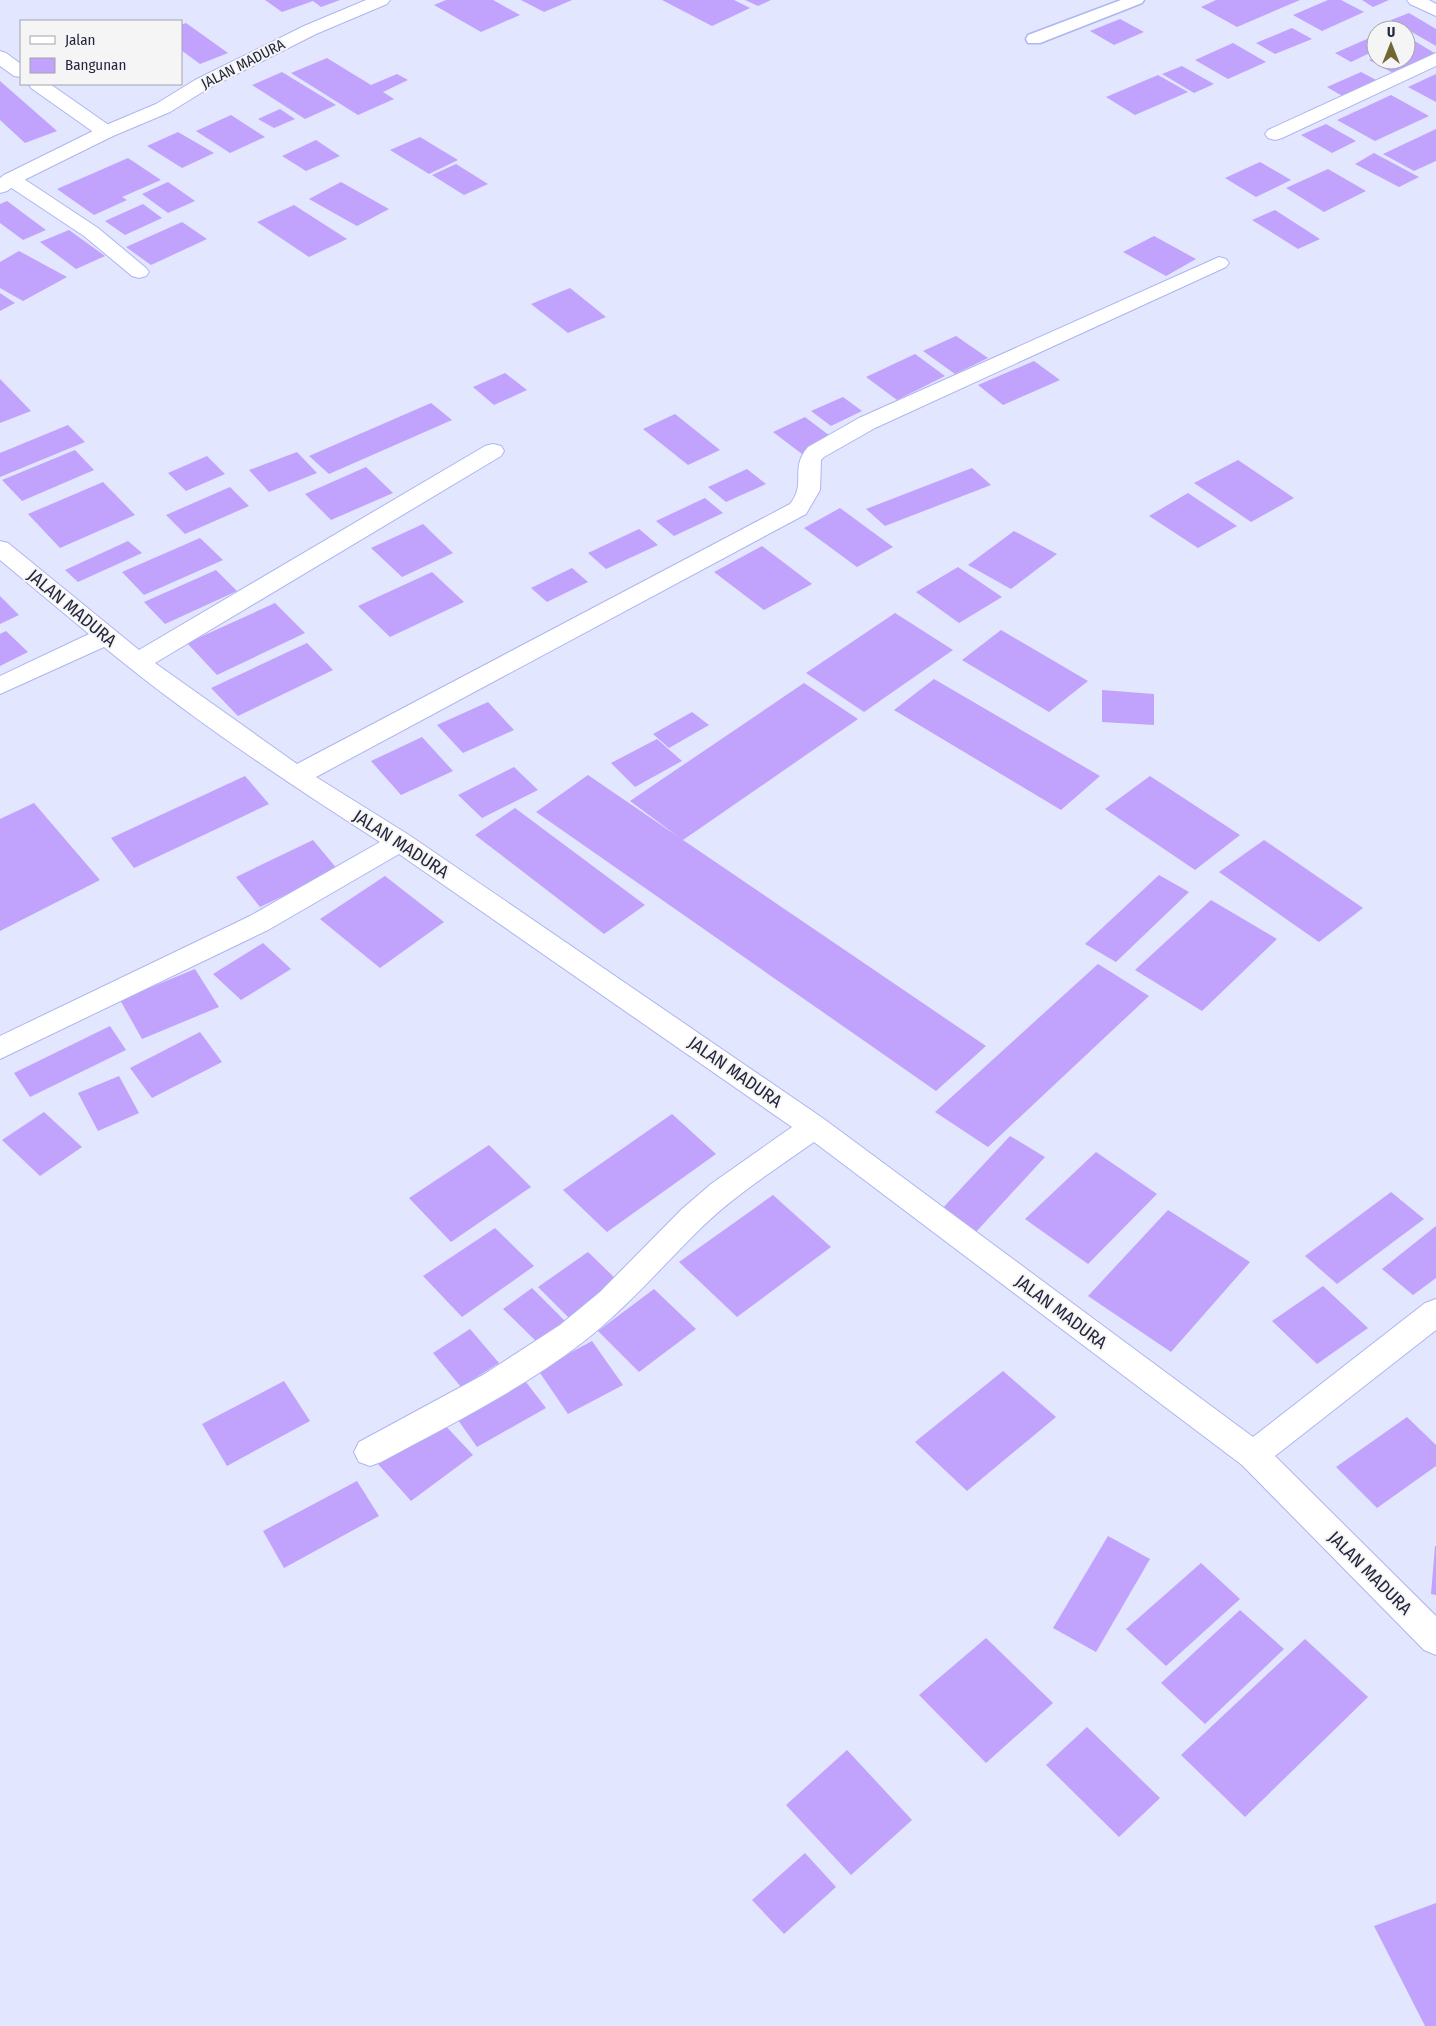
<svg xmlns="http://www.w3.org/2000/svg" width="1436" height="2026" viewBox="0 0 1436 2026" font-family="'Fira Sans Condensed',sans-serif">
	<rect width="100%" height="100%" fill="#e2e6ff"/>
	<g fill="#c1a3fd">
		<path d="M 265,0 L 340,0 L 321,7 L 313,1 L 282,12 Z"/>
		<path d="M 446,0 L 493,0 L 520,15 L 481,32 L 434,5 Z"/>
		<path d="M 521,0 L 572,0 L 544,12 Z"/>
		<path d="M 662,0 L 734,0 L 750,8 L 712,26 Z"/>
		<path d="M 745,0 L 771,0 L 758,6 Z"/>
		<path d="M 1216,0 L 1300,0 L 1237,27 L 1201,7 Z"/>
		<path d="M 1328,0 L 1341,0 L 1364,12 L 1322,31 L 1293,15 Z"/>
		<path d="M 1362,0 L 1389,0 L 1373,7 Z"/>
		<path d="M 1409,13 L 1436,29 L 1436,46 L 1391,20 Z"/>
		<path d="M 1120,19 L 1144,32 L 1114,45 L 1090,31 Z"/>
		<path d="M 186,23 L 228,53 L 200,64 L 181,50 L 181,25 Z"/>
		<path d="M 1292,28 L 1312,39 L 1275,54 L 1256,43 Z"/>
		<path d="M 1376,35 L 1376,50 L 1351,62 L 1335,53 Z"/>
		<path d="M 1413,40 L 1436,54 L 1393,73 L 1369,60 L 1376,57 L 1376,60 L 1406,60 L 1406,43 Z"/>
		<path d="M 1233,43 L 1266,62 L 1228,79 L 1195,60 Z"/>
		<path d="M 327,58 L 371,85 L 397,74 L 408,80 L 383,92 L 394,99 L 358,115 L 291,73 Z"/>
		<path d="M 1182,66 L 1214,84 L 1194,93 L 1162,74 Z"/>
		<path d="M 282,72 L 336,105 L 305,119 L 252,85 Z"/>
		<path d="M 1361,72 L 1378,81 L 1344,97 L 1327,87 Z"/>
		<path d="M 1436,74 L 1436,102 L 1408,87 Z"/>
		<path d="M 1158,75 L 1188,92 L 1135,115 L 1106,97 Z"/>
		<path d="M 0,81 L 57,131 L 25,143 L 0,120 Z"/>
		<path d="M 1391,95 L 1429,116 L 1375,141 L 1337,120 Z"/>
		<path d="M 280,109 L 295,119 L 274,128 L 258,119 Z"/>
		<path d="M 231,115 L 265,137 L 230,153 L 196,131 Z"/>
		<path d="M 1326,124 L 1356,141 L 1332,153 L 1301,135 Z"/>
		<path d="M 1436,129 L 1436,161 L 1414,171 L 1383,154 Z"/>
		<path d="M 178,132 L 214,153 L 182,168 L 147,146 Z"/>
		<path d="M 420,137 L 458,160 L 429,174 L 390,150 Z"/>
		<path d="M 316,140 L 340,156 L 306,171 L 282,156 Z"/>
		<path d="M 1374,153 L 1419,177 L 1399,187 L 1355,164 Z"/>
		<path d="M 128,158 L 161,180 L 122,197 L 127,200 L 94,215 L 57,189 Z"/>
		<path d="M 1260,162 L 1291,180 L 1256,197 L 1225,178 Z"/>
		<path d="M 456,164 L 488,184 L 464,195 L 432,175 Z"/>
		<path d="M 1328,169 L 1366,191 L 1324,212 L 1286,188 Z"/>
		<path d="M 168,182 L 195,201 L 168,213 L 142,194 Z"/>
		<path d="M 341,182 L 389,209 L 357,226 L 309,199 Z"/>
		<path d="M 7,201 L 46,230 L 23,240 L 0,223 L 0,204 Z"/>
		<path d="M 143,204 L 162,218 L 125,235 L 105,221 Z"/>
		<path d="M 294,205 L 347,239 L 309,257 L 257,222 Z"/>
		<path d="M 1275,210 L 1320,239 L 1298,249 L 1252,220 Z"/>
		<path d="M 182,222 L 207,239 L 151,265 L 126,247 Z"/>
		<path d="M 69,230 L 105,256 L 76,269 L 40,242 Z"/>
		<path d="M 1154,236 L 1196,259 L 1166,276 L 1123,252 Z"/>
		<path d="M 19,251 L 67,277 L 23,301 L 0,288 L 0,262 Z"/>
		<path d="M 570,288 L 606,317 L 568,333 L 531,304 Z"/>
		<path d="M 0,293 L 15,303 L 0,311 Z"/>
		<path d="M 956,336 L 988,358 L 955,374 L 923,351 Z"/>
		<path d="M 915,354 L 945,376 L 897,400 L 866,377 Z"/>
		<path d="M 1034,361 L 1060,380 L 1003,405 L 978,385 Z"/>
		<path d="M 505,373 L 527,390 L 494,405 L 473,387 Z"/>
		<path d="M 0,379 L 31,411 L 0,423 Z"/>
		<path d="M 843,397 L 862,411 L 831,426 L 811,411 Z"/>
		<path d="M 431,403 L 452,420 L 329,474 L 309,456 Z"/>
		<path d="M 675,414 L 720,450 L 688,465 L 643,429 Z"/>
		<path d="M 805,417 L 834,439 L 802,454 L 773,432 Z"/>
		<path d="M 68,425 L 85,442 L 0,477 L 0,453 Z"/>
		<path d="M 75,450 L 94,470 L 22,501 L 2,480 Z"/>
		<path d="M 297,452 L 317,473 L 269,492 L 249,470 Z"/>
		<path d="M 207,456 L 225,474 L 186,491 L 168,473 Z"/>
		<path d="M 1238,460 L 1294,498 L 1251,522 L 1194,483 Z"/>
		<path d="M 366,467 L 393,493 L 331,520 L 305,494 Z"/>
		<path d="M 972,468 L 991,485 L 885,526 L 866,509 Z"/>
		<path d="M 747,469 L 766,484 L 726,502 L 708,487 Z"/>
		<path d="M 103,482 L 135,515 L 60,548 L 28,514 Z"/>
		<path d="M 230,487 L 249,506 L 185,534 L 166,515 Z"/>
		<path d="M 1188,493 L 1237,526 L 1198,548 L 1149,516 Z"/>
		<path d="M 705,498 L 723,513 L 674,536 L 656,521 Z"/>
		<path d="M 840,508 L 893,547 L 857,567 L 804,528 Z"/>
		<path d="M 423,524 L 453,553 L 402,577 L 371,548 Z"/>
		<path d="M 639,529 L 658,545 L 606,569 L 588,553 Z"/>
		<path d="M 1014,531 L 1057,554 L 1011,589 L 968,565 Z"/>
		<path d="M 200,538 L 223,560 L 144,595 L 122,572 Z"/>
		<path d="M 128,541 L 142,553 L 78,582 L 65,570 Z"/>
		<path d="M 762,546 L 812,584 L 764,610 L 714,572 Z"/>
		<path d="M 958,567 L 1002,597 L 959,623 L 916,592 Z"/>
		<path d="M 572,568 L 588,582 L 547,602 L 531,588 Z"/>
		<path d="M 216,570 L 237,591 L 165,624 L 144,602 Z"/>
		<path d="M 432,572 L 464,602 L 390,637 L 358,606 Z"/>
		<path d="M 0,596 L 19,615 L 0,624 Z"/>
		<path d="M 275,603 L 305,633 L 217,675 L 187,643 Z"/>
		<path d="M 895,613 L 953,650 L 864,712 L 806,673 Z"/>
		<path d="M 1001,630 L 1088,681 L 1049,712 L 962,660 Z"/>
		<path d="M 6,631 L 28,652 L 0,666 L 0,634 Z"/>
		<path d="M 307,643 L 333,670 L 238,716 L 211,688 Z"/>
		<path d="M 934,679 L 1100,776 L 1061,810 L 894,710 Z"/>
		<path d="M 804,683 L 858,719 L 683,840 L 986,1046 L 936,1091 L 536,812 L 588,775 L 680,838 L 630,801 Z"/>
		<path d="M 1102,690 L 1154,694 L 1154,725 L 1102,722 Z"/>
		<path d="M 488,702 L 514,730 L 463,753 L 437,725 Z"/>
		<path d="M 692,712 L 709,725 L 669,748 L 653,734 Z"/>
		<path d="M 422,737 L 453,771 L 401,795 L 371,761 Z"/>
		<path d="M 657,739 L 682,761 L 635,787 L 611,763 Z"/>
		<path d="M 514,767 L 538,790 L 482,818 L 458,795 Z"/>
		<path d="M 245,776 L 269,804 L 134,868 L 111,838 Z"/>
		<path d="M 1150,776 L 1240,835 L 1195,870 L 1105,809 Z"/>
		<path d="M 34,803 L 100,880 L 0,931 L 0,819 Z"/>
		<path d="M 515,808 L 645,905 L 604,934 L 475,835 Z"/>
		<path d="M 313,840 L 338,870 L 260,907 L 236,877 Z"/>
		<path d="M 1264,840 L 1363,908 L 1319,942 L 1219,872 Z"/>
		<path d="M 1159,875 L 1189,892 L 1116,962 L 1085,944 Z"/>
		<path d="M 385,876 L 444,922 L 380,968 L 320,919 Z"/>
		<path d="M 1211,900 L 1277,939 L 1202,1011 L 1135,970 Z"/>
		<path d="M 263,943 L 291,969 L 241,1000 L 213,974 Z"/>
		<path d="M 1098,964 L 1149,996 L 988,1147 L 935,1112 Z"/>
		<path d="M 195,969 L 219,1007 L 142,1039 L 120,1000 Z"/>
		<path d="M 110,1026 L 126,1050 L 30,1097 L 14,1073 Z"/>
		<path d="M 200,1032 L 222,1062 L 152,1098 L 130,1068 Z"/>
		<path d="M 119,1076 L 139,1113 L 98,1131 L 78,1093 Z"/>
		<path d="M 44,1112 L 82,1147 L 40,1176 L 2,1140 Z"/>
		<path d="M 672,1114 L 716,1154 L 607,1232 L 563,1190 Z"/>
		<path d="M 1010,1136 L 1045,1157 L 975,1233 L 940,1211 Z"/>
		<path d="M 489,1145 L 531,1187 L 451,1242 L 409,1198 Z"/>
		<path d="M 1096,1152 L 1157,1194 L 1088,1264 L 1025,1219 Z"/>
		<path d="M 1391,1192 L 1424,1219 L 1337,1284 L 1305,1256 Z"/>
		<path d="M 773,1195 L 831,1247 L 737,1317 L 679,1262 Z"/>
		<path d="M 1168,1210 L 1250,1262 L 1171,1352 L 1088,1296 Z"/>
		<path d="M 1436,1226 L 1436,1278 L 1413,1295 L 1382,1269 Z"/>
		<path d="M 495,1228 L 534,1266 L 462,1317 L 423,1276 Z"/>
		<path d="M 588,1252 L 620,1283 L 570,1319 L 538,1287 Z"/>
		<path d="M 1323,1286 L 1368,1328 L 1317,1364 L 1272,1321 Z"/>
		<path d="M 532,1288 L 570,1326 L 542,1347 L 503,1309 Z"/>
		<path d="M 654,1289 L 696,1329 L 639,1372 L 598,1331 Z"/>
		<path d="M 470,1329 L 499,1363 L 461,1387 L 433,1353 Z"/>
		<path d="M 592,1341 L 623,1385 L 568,1414 L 538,1370 Z"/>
		<path d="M 1003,1371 L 1056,1417 L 967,1491 L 915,1442 Z"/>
		<path d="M 284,1381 L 310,1421 L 227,1466 L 202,1424 Z"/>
		<path d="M 526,1382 L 546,1408 L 477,1447 L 458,1420 Z"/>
		<path d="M 1407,1417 L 1436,1445 L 1436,1466 L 1377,1508 L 1336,1467 Z"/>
		<path d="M 441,1421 L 473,1455 L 411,1501 L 378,1464 Z"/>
		<path d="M 357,1481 L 379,1516 L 284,1568 L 263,1531 Z"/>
		<path d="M 1108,1536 L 1150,1559 L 1096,1652 L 1053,1628 Z"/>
		<path d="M 1435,1546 L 1436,1546 L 1436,1595 L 1431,1594 Z"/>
		<path d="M 1201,1563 L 1240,1599 L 1166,1666 L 1126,1629 Z"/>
		<path d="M 1240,1610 L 1284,1649 L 1205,1724 L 1161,1683 Z"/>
		<path d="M 986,1638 L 1053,1703 L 986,1763 L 919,1695 Z"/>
		<path d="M 1305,1639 L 1368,1697 L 1245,1817 L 1181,1755 Z"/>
		<path d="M 1087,1727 L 1160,1798 L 1119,1837 L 1046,1765 Z"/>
		<path d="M 847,1750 L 912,1820 L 851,1875 L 786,1805 Z"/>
		<path d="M 805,1853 L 836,1887 L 784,1934 L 752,1900 Z"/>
		<path d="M 1436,1903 L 1436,2026 L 1425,2026 L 1374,1926 Z"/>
	</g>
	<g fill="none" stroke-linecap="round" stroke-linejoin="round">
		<g stroke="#aeb5f0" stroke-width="3">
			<path id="service" d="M 1121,0 L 1144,0 L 1142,3 L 1040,43 L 1028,43 L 1026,39 L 1028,35 Z"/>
		</g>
		<g stroke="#aeb5f0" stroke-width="2">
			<g id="minor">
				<path d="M 0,51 L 6,53 L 21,64 L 21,77 L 14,76 L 0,66 Z"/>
				<path d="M 1436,53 L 1436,66 L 1282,138 L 1275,140 L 1268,138 L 1265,134 L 1268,130 Z"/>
				<path d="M 29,84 L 50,84 L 113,128 L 116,132 L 113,136 L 106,138 L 99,136 L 31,88 Z"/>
				<path d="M 11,173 L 18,175 L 98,228 L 146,268 L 149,272 L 146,276 L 139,278 L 132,276 L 84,236 L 4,183 L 1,179 L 4,175 Z"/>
				<path d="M 1219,257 L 1226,259 L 1229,263 L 1226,267 L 875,428 L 824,457 L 821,460 L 820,490 L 806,514 L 316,777 L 409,835 L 824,1119 L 1253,1437 L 1425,1303 L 1436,1299 L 1436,1330 L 1275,1456 L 1436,1616 L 1436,1655 L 1424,1650 L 1242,1465 L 814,1142 C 776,1169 736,1194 702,1227 C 662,1266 627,1308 583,1342 C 521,1390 449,1425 381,1462 L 370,1466 L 359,1462 L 354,1452 L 359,1442 L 483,1375 L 560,1325 L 600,1292 L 682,1209 L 711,1184 L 792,1127 L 399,854 L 268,930 L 0,1059 L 0,1036 L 250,916 L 380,842 C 285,781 190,718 104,647 L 0,694 L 0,676 L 89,634 L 0,560 L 0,541 L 8,543 L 139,650 L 485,446 L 493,444 L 501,446 L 504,451 L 501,456 L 155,663 L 297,764 L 790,504 C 807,483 789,469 808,447 L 859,418 Z"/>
			</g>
		</g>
		<g stroke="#aeb5f0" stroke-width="2">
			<g id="tertiary">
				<path d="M 366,0 L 390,0 L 387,4 L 316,34 L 209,88 L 170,112 L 113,136 L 18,183 L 7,191 L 0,193 L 0,178 L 4,175 L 99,128 L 156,104 L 195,80 L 304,26 Z"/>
				<path d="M 1407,0 L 1429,0 L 1436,4 L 1436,16 L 1410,4 Z"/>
			</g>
		</g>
		<use href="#service" fill="#fff" fill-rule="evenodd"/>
		<use href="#minor" fill="#fff" fill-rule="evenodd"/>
		<use href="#tertiary" fill="#fff" fill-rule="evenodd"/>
	</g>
	<g text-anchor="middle" stroke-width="4" stroke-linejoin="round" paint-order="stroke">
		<g font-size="15" fill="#25273e" stroke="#f5f5f5">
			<text transform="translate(243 64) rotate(-27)" y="5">JALAN MADURA</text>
		</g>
		<g font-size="18" fill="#25273e" stroke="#f5f5f5">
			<text transform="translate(72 608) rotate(40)" y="6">JALAN MADURA</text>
			<text transform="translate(401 844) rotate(33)" y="6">JALAN MADURA</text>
			<text transform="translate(735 1072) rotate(35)" y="6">JALAN MADURA</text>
			<text transform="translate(1061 1312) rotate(37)" y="6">JALAN MADURA</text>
			<text transform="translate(1370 1573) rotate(45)" y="6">JALAN MADURA</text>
		</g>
	</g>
	<rect x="20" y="20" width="162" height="65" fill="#f5f5f5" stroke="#a2a3ac"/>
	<rect x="30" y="36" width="25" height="8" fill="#ffffff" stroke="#a2a3ac"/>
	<text x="65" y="45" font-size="15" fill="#25273e">Jalan</text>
	<rect x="30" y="58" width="25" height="15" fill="#c1a3fd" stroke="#a2a3ac"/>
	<text x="65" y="70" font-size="15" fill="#25273e">Bangunan</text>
	<g transform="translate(1391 45)"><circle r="24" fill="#f5f5f5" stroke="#a2a3ac"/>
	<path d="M0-4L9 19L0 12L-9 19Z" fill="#716734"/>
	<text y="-8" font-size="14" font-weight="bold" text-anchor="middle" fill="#25273e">U</text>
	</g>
</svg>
